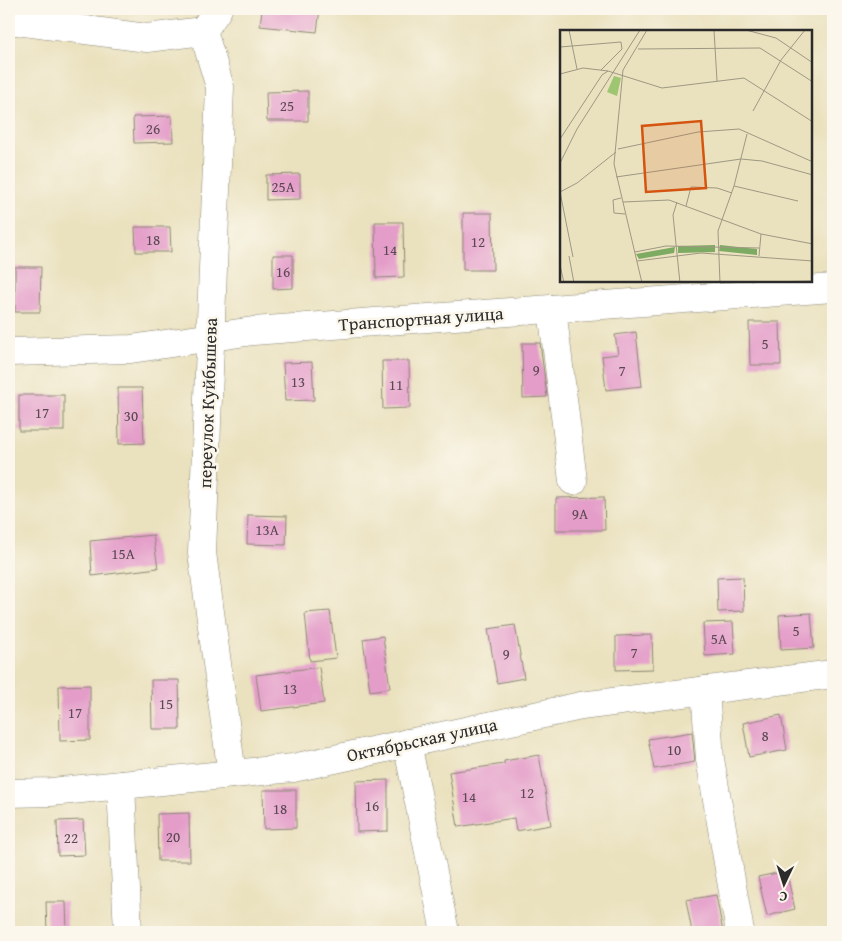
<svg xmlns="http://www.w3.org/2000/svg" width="842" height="941" viewBox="0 0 842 941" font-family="'Gentium Book Plus',serif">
	<rect width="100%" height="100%" fill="#fbf7ec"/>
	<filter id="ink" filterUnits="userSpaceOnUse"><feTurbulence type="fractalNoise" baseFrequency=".02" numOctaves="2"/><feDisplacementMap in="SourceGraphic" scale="10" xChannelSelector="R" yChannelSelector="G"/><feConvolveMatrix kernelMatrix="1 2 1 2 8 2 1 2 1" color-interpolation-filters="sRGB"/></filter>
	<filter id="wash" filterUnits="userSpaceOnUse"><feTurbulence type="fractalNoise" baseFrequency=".0096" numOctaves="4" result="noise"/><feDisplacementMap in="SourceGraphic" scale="20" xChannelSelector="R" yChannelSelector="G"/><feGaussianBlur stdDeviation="1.12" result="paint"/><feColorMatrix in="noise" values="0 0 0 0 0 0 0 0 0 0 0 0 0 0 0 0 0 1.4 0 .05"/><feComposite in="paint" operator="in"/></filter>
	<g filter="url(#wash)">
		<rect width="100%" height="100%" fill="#eae1be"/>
		<g id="blocks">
			<g fill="#e49dc9">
				<path d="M 262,9 L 320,9 L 317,32 L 260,26 Z"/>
				<path d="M 308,91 L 308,121 L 267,121 L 266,92 Z"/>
				<path d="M 172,116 L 173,142 L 134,143 L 133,117 Z"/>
				<path d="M 300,174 L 300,199 L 266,200 L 266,175 Z"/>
				<path d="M 463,213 L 492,213 L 493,270 L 463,270 Z"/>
				<path d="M 375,222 L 403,222 L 404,277 L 376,278 Z"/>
				<path d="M 135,227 L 170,227 L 171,252 L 136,252 Z"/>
				<path d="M 273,255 L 293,255 L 293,288 L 273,289 Z"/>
				<path d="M 15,267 L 41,267 L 40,312 L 15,312 Z"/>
				<path d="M 749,322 L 780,322 L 781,365 L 750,365 Z"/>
				<path d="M 636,332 L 642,386 L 606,390 L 602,356 L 618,354 L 615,335 Z"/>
				<path d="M 522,343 L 540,343 L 547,397 L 523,398 Z"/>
				<path d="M 382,361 L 409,361 L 410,408 L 383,409 Z"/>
				<path d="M 312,362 L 314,400 L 285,401 L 283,363 Z"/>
				<path d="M 118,388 L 142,388 L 144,443 L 119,444 Z"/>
				<rect x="19" y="395" width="45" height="36"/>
				<path d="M 604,497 L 605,530 L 556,530 L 556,498 Z"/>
				<path d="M 248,515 L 287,516 L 286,545 L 247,544 Z"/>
				<path d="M 153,535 L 158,568 L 92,576 L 90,541 Z"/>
				<path d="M 743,577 L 744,611 L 718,612 L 717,578 Z"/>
				<path d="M 330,611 L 336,658 L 310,661 L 305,613 Z"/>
				<path d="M 811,613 L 814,648 L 781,650 L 779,615 Z"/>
				<path d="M 733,622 L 735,654 L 705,656 L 703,623 Z"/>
				<path d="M 515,625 L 524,678 L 497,683 L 488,629 Z"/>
				<path d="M 652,635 L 653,669 L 616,670 L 616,636 Z"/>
				<path d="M 383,636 L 390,688 L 370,691 L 363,639 Z"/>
				<path d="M 319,667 L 324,703 L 261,711 L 256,675 Z"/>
				<path d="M 151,680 L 179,680 L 180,729 L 152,729 Z"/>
				<path d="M 90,685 L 90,740 L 60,741 L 59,686 Z"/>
				<path d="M 781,715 L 787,750 L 749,757 L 743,723 Z"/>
				<path d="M 692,732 L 695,762 L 654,769 L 648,739 Z"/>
				<path d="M 539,755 L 551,825 L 516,831 L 514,818 L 458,827 L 449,772 L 504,764 L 504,761 Z"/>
				<path d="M 388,780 L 388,831 L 357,832 L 356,781 Z"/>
				<path d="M 263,790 L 296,790 L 296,828 L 264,829 Z"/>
				<path d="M 189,813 L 190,861 L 158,861 L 157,814 Z"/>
				<path d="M 83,820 L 85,855 L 58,856 L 57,821 Z"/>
				<path d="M 786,871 L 795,909 L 767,916 L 758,877 Z"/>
				<path d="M 716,895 L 723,932 L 692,932 L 686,900 Z"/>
				<path d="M 46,902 L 66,902 L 67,932 L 47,932 Z"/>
			</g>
		</g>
	</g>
	<g filter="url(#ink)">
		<use href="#blocks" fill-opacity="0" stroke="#8a8674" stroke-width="1"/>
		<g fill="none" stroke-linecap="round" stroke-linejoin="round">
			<g stroke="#8a8674" stroke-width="29">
				<g id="minor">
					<path d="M 9,20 L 147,38 L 203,31 L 218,9"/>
					<path d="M 203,31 L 220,87 L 202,553 L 232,774"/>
					<path d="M 552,309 L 573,481"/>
					<path d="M 9,352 L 131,349 L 253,331 L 833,288"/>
					<path d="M 705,690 L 710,759 L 740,932"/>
					<path d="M 407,743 L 445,932"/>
					<path d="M 121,785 L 128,932"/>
					<path d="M 9,793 L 51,792 L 293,768 L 581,706 L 833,674"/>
				</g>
			</g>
			<use href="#minor" stroke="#fff" stroke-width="28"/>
		</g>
	</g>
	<g text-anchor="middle" stroke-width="5" stroke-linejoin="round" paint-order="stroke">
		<g font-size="15" fill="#594852">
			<text x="287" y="111">25</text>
			<text x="153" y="134">26</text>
			<text x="283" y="192">25А</text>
			<text x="153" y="245">18</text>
			<text x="478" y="247">12</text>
			<text x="390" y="255">14</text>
			<text x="283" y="277">16</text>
			<text x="765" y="349">5</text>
			<text x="536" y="375">9</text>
			<text x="622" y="376">7</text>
			<text x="298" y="387">13</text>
			<text x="396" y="390">11</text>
			<text x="42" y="418">17</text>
			<text x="131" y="421">30</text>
			<text x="580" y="519">9А</text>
			<text x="267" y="535">13А</text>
			<text x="123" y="559">15А</text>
			<text x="796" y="636">5</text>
			<text x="719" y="644">5А</text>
			<text x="634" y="658">7</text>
			<text x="506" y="659">9</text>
			<text x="290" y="694">13</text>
			<text x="166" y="709">15</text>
			<text x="75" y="718">17</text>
			<text x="765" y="741">8</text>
			<text x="674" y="755">10</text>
			<text x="527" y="798">12</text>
			<text x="469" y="802">14</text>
			<text x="372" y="811">16</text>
			<text x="280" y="814">18</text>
			<text x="173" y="842">20</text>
			<text x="71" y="843">22</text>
		</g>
		<g font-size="18" fill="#2b2b2b" stroke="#fbf7ec">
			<text transform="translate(421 319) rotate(-4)" y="6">Транспортная улица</text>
			<text transform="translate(208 403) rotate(-88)" y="6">переулок Куйбышева</text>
			<text transform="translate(422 740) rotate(-12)" y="6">Октябрьская улица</text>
		</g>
	</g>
	<g transform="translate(560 30)">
		<rect width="252" height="252" fill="#eae1be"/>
		<path d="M 54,46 L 61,48 L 57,66 L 47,62 Z" fill="#9ec672"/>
		<path d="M 155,215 L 155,222 L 118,223 L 118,216 ZM 160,215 L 197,219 L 197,225 L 159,221 ZM 115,217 L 114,223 L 79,229 L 76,224 Z" fill="#7eab64"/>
		<path fill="none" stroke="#9e9883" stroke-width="1" d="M 9,0 L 17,39M 154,0 L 157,51M 186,0 L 216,8 L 253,33M 0,17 L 61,12 L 62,19 L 41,40M 78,19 L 200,18 L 253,52M 0,44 L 23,38 L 48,41M 193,81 L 221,30 L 245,0M 187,104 L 174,156 L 158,201 L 160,253 L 252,251M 0,109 L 42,45 L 48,41 L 102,58 L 184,48 L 253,92M 58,119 L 138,102 L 179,99 L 253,132M 0,133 L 17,99 L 80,0M 56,147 L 181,129 L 202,131 L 253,145M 174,156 L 238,171M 61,168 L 53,170 L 54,183 L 65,184M 63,172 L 109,170 L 201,204 L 253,214M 117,172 L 113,185 L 120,253M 126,176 L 131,157 L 157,158 L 172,163M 75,222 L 106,216 L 199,218M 9,226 L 14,253M 199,226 L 201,204M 13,227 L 0,162 L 17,153 L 56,122M 77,231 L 141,223 L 253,231M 0,235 L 4,253M 82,253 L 54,134 L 63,40 L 87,0"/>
		<path fill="#d5540f" fill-opacity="0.15" stroke="#d5540f" stroke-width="2.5" d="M 141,91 L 146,158 L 86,162 L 82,96 Z"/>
		<rect width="252" height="252" fill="none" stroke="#2b2b2b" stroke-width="2.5"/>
	</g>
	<rect width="842" height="941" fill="none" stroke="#fbf7ec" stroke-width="30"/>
	<g transform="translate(784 884) rotate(184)" stroke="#fbf7ec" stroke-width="4" paint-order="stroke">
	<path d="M0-4L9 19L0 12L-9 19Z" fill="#2b2b2b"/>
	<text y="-8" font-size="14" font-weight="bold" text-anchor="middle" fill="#2b2b2b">С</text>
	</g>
</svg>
